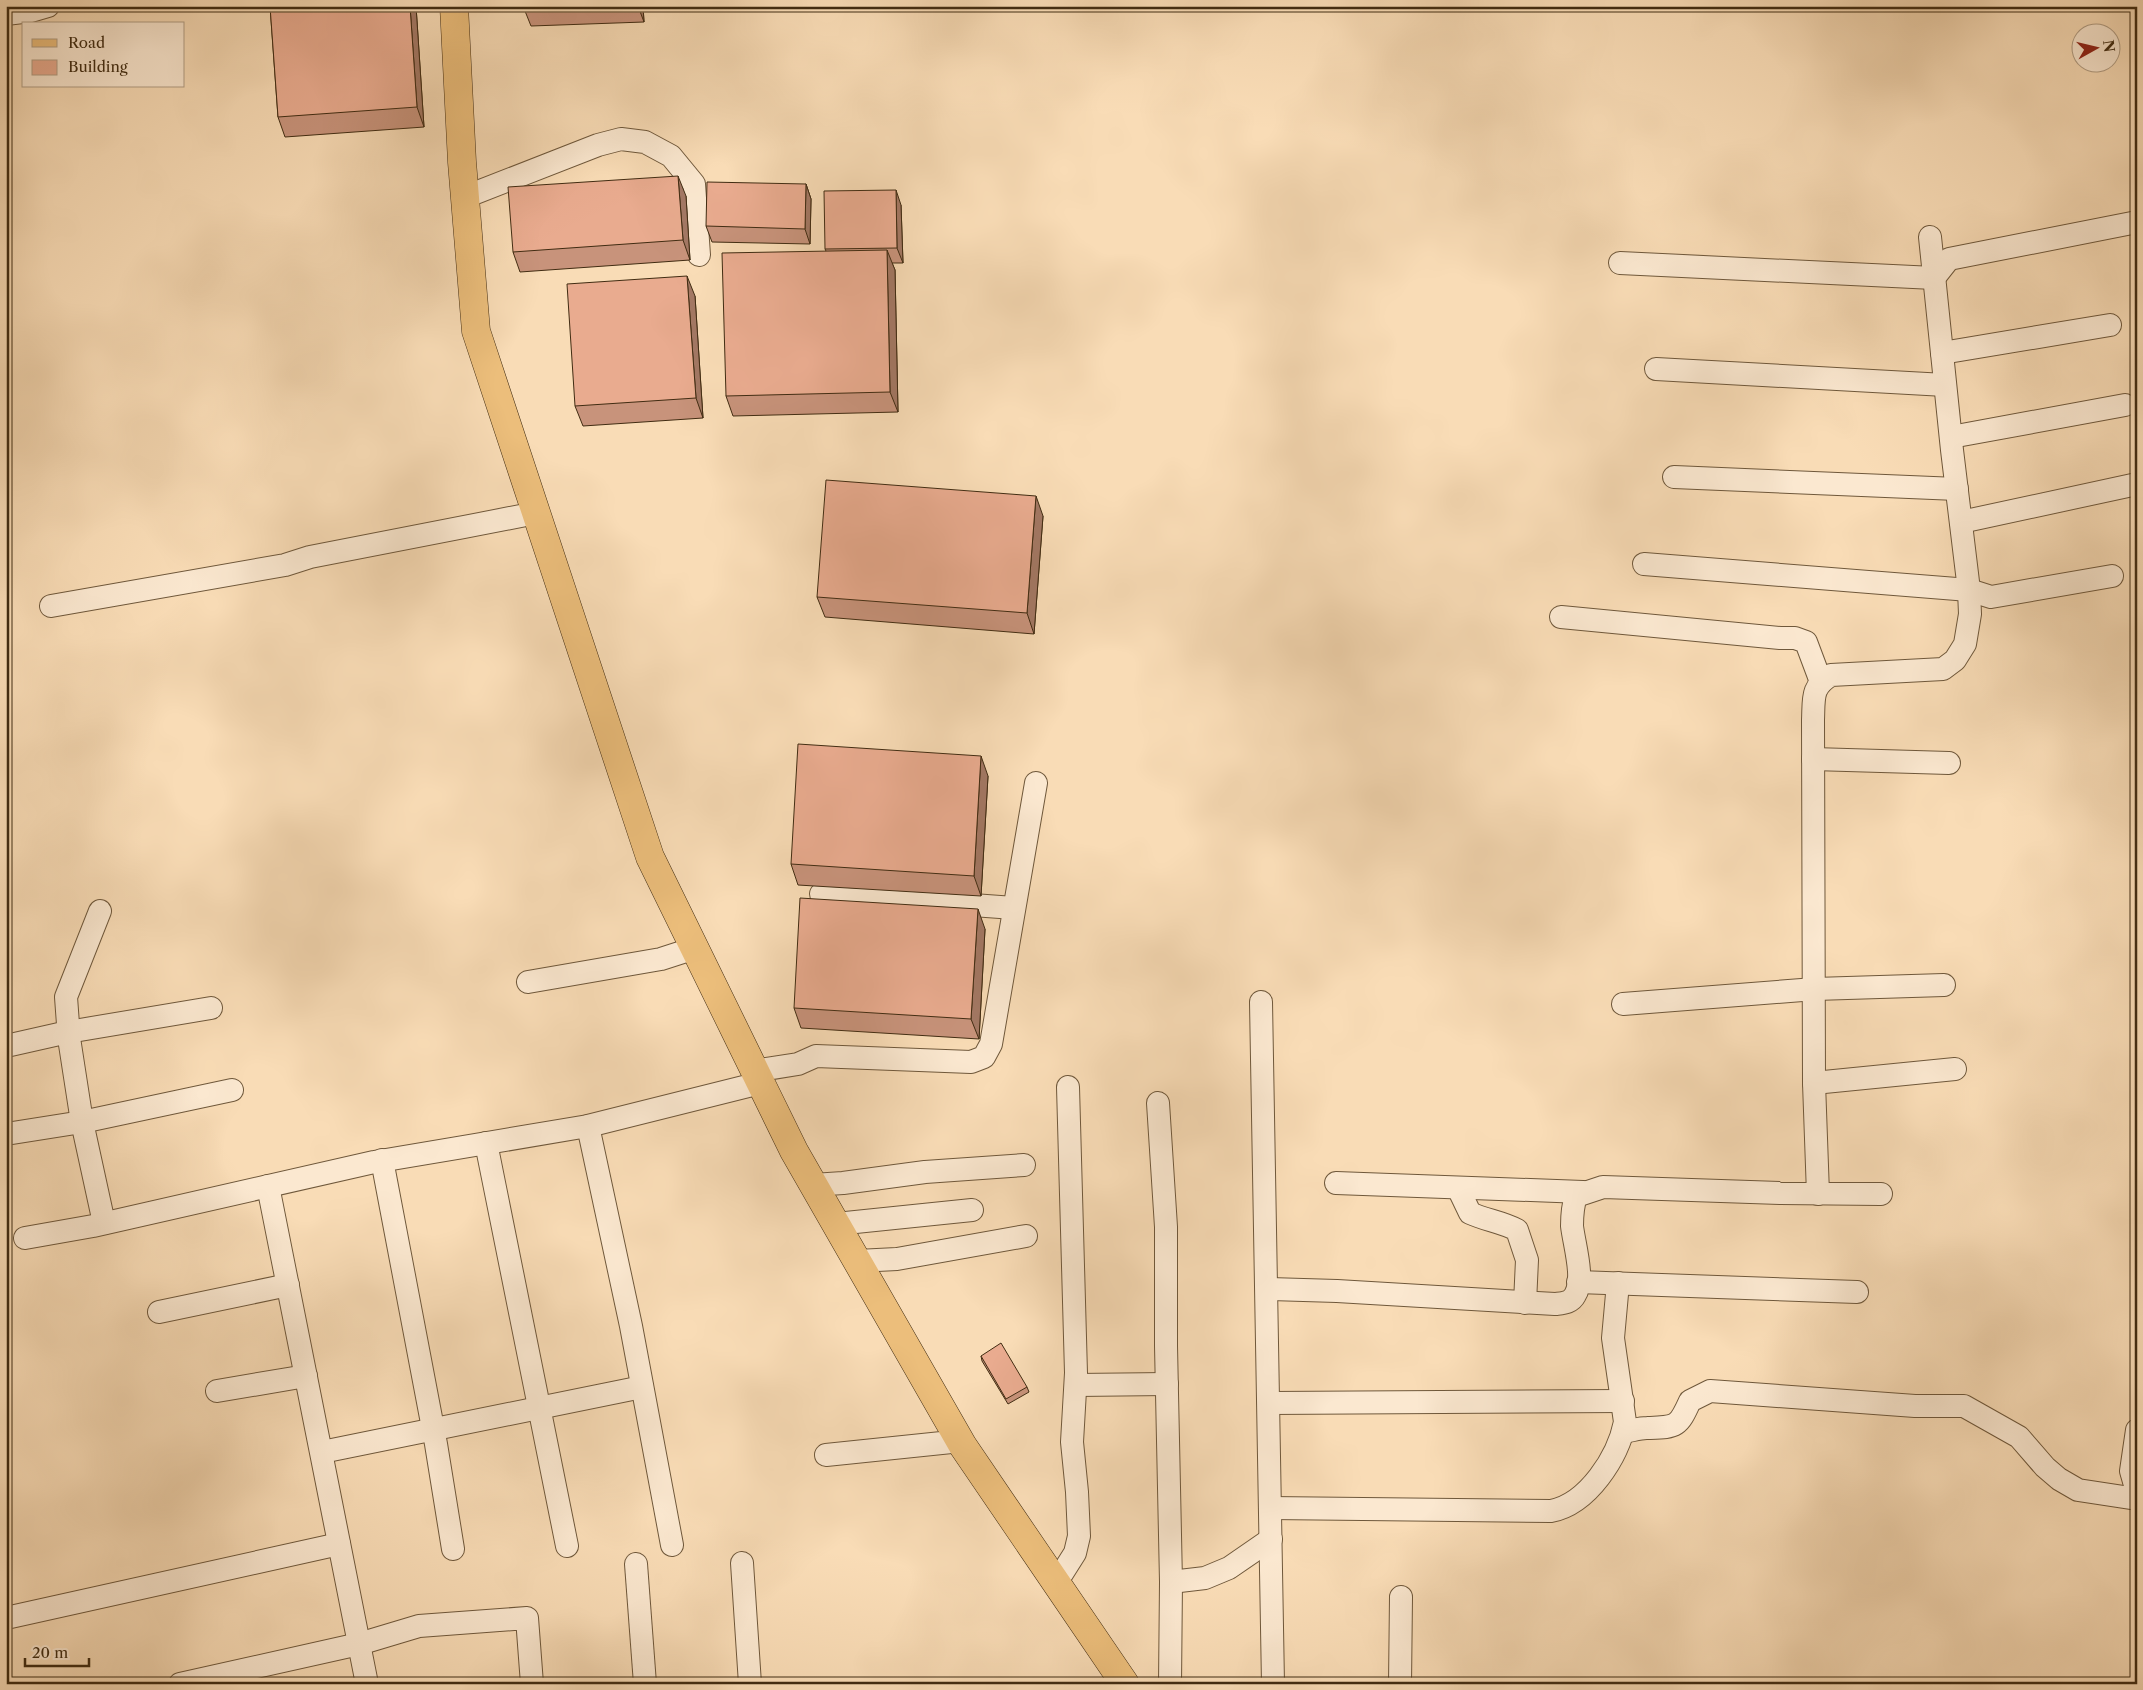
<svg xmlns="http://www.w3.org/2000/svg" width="2143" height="1690" viewBox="0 0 2143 1690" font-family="'Libre Caslon Text',serif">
	<rect width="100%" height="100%" fill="#f9dcb6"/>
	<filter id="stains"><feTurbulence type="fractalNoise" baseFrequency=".004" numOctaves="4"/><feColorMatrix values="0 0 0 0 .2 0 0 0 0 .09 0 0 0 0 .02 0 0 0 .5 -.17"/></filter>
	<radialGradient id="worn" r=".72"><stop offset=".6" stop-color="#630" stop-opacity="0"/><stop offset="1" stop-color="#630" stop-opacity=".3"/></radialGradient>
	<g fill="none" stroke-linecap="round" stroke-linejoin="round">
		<g stroke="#6f583b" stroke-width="24">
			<g id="minor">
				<path d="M 6,14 L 31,11 L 48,6"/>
				<path d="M 465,197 L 598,145 L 621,139 L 645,142 L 671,156 L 694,184 L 699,255"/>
				<path d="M 1620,263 L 1934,278 L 1949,259 L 2137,222"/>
				<path d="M 1942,353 L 2110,325"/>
				<path d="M 1656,369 L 1945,385"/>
				<path d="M 1951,437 L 2125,405"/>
				<path d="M 1674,477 L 1957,489"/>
				<path d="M 1961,522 L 2137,484"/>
				<path d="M 1644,564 L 1969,590 L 1991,597 L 2112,576"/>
				<path d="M 51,606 L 285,565 L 310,557 L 536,513"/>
				<path d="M 1561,617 L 1780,638 L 1795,638 L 1806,642 L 1821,682"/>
				<path d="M 1813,759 L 1949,763"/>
				<path d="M 821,894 L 1014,908"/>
				<path d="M 100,911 L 66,997 L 69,1038 L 82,1122 L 104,1223"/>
				<path d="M 528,982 L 661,959 L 695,948"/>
				<path d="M 1261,1002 L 1273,1684"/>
				<path d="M 1623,1004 L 1815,989 L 1944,985"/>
				<path d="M 6,1046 L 68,1032 L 211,1008"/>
				<path d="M 754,1071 L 798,1064 L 816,1056 L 971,1062 L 984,1057 L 991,1044 L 1036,783"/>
				<path d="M 1814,1083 L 1955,1069"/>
				<path d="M 1158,1103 L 1166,1227 L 1166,1346 L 1171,1582 L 1170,1684"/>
				<path d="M 588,1126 L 631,1326 L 672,1545"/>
				<path d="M 6,1134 L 82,1122 L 232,1090"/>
				<path d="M 486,1143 L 567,1546"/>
				<path d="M 382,1160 L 436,1444 L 453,1549"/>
				<path d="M 1336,1183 L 1583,1192"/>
				<path d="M 813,1185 L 843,1183 L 925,1172 L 1024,1165"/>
				<path d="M 268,1186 L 367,1684"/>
				<path d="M 1458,1188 L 1470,1213 C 1485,1220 1502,1222 1517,1230 L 1527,1260 L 1525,1303"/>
				<path d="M 1818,1194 L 1814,1083 L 1813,720 C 1814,698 1811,687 1831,675 L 1943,669 L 1955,660 L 1965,644 L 1970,614 L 1969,590 L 1952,450 L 1930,237"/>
				<path d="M 836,1224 L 972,1210"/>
				<path d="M 25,1238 L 93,1226 L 374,1162 L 588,1126 L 760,1083"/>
				<path d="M 857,1261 L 897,1259 L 1026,1236"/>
				<path d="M 1578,1282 L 1857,1292"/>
				<path d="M 1267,1289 L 1337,1291 L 1555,1304 C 1563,1303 1571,1303 1575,1295 C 1585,1279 1574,1244 1572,1226 C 1572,1216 1573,1205 1576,1196 L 1603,1187 L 1780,1193 L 1881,1194"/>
				<path d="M 159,1312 L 288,1285"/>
				<path d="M 1076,1385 L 1167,1384"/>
				<path d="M 217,1391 L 306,1376"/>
				<path d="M 1269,1403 L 1623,1401"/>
				<path d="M 2137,1430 L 2131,1471 L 2137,1492"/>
				<path d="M 1623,1432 C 1631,1431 1639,1428 1647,1428 C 1676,1427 1678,1428 1690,1401 L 1710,1391 L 1915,1406 L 1964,1406 L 2019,1437 L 2045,1467 L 2059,1479 L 2078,1490 L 2137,1499"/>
				<path d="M 322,1452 L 642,1387"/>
				<path d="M 826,1455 L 961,1441"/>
				<path d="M 1270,1508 L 1551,1511 C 1588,1504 1618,1457 1625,1422 L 1613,1338 L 1618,1283"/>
				<path d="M 742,1563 L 750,1684"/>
				<path d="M 636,1564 L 645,1684"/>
				<path d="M 1171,1582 L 1205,1578 L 1229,1568 L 1271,1539"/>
				<path d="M 1056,1583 L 1075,1553 L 1079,1536 L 1077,1492 L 1072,1442 L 1076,1373 L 1068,1087"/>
				<path d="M 6,1618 L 339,1544"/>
				<path d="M 180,1684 L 359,1644 L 419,1626 L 527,1618 L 532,1684"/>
				<path d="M 1400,1684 L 1401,1597"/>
			</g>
		</g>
		<g stroke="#412c12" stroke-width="29">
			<path id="major" d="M 454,6 L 462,162 L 476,331 L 650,857 L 794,1151 L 963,1446 L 1125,1684"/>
		</g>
		<use href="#minor" stroke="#fbe8d0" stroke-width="22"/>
		<use href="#major" stroke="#ecbe7b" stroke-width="28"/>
	</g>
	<g fill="#c8937b" stroke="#412c12">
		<path d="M 270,6 L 416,6 L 424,127 L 285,137 L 278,117 Z"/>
		<path d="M 523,6 L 643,6 L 644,22 L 531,26 Z"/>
		<path d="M 806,184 L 811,199 L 810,244 L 712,242 L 706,226 Z"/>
		<path d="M 686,196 L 690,260 L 520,272 L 513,252 Z"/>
		<path d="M 901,205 L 903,263 L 892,263 L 895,270 L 898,412 L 733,416 L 726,396 L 826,251 L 825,249 Z"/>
		<path d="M 695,296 L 703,418 L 583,426 L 575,406 Z"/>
		<path d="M 1043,516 L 1034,634 L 825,617 L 817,597 Z"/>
		<path d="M 988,776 L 981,896 L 798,885 L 791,864 Z"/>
		<path d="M 985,929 L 979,1039 L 801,1028 L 794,1008 Z"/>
		<path d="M 981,1356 L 1027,1387 L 1029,1392 L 1008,1404 L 982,1361 Z"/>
	</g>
	<g fill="#a37864" stroke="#412c12">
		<path d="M 410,6 L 416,6 L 424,127 L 417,107 Z"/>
		<path d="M 638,6 L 643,6 L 644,22 Z"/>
		<path d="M 678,176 L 686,196 L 690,260 L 683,240 Z"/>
		<path d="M 806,184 L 811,199 L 810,244 L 805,229 Z"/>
		<path d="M 896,190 L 901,205 L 903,263 L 897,248 Z"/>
		<path d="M 887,250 L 895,270 L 898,412 L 890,392 Z"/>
		<path d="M 687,276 L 695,296 L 703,418 L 696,398 Z"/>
		<path d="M 1036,496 L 1043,516 L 1034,634 L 1027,613 Z"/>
		<path d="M 981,756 L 988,776 L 981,896 L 974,876 Z"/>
		<path d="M 978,909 L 985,929 L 979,1039 L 971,1019 Z"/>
	</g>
	<g fill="#e9ab8f" stroke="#412c12">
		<path d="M 270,6 L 410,6 L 417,107 L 278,117 Z"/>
		<path d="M 678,176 L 683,240 L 513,252 L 508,187 Z"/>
		<path d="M 707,182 L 806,184 L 805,229 L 706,226 Z"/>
		<path d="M 896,190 L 897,248 L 825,249 L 824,191 Z"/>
		<path d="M 887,250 L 890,392 L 726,396 L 722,253 Z"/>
		<path d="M 687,276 L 696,398 L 575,406 L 567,284 Z"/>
		<path d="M 826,480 L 1036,496 L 1027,613 L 817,597 Z"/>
		<path d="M 798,744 L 981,756 L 974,876 L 791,864 Z"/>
		<path d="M 800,898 L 978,909 L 971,1019 L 794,1008 Z"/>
		<path d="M 1001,1343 L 1027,1387 L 1006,1399 L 981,1356 Z"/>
	</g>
	<rect width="2143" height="1690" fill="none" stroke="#f9dcb6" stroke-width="25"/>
	<rect x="8" y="8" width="2128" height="1675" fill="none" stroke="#412c12" stroke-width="2.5"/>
	<rect x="12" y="12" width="2118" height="1665" fill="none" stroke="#412c12"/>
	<rect x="22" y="22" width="162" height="65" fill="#fbe8d0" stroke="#b19d84"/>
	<rect x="32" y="39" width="25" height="8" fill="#ecbe7b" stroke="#b19d84"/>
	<text x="68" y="48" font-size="15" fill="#412c12">Road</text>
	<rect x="32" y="60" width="25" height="15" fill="#e9ab8f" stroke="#b19d84"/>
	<text x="68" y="72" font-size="15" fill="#412c12">Building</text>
	<g transform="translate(2096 48) rotate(82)"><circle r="24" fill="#fbe8d0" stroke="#b19d84"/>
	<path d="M0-4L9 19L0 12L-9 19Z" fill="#8f2418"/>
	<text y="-8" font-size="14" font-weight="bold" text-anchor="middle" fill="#412c12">N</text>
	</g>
	<path d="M25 1658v8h64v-8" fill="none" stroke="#412c12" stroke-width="2.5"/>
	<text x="32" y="1658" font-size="15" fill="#412c12" stroke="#fbe8d0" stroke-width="4" paint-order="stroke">20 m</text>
	<rect width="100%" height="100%" filter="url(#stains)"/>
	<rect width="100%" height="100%" fill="url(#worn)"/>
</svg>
